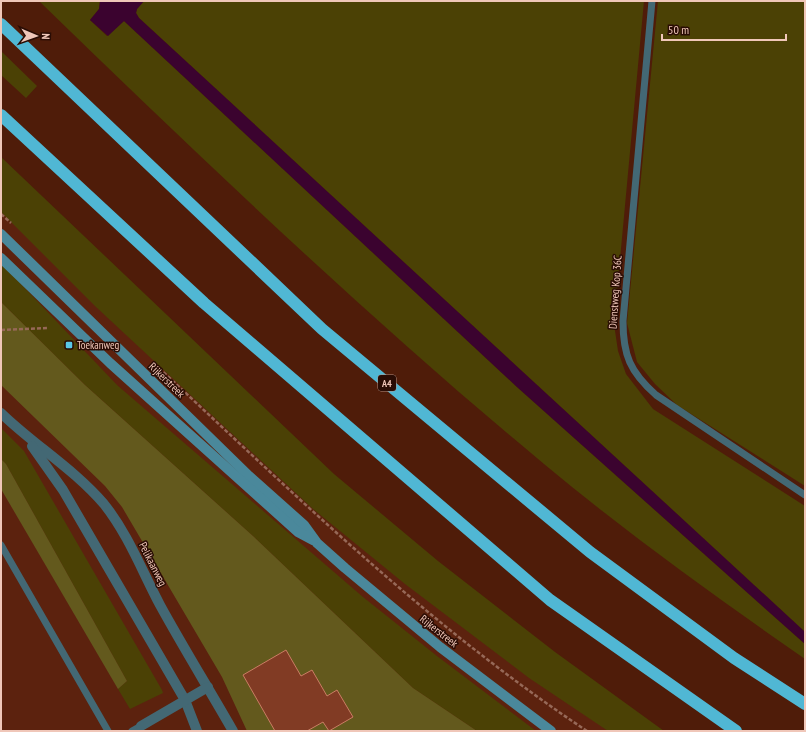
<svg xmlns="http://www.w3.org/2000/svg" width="806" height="732" viewBox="0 0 806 732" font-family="'PT Sans Narrow',sans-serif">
	<rect width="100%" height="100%" fill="#4f1c09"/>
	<path fill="#5c220e" d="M 1,189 L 628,731 L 1,731 Z"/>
	<g fill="#4b4105">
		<path d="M 39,1 L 100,1 L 99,9 L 90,20 L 107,36 L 124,21 L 517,387 L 805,644 L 805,659 C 716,597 628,534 544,464 C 369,319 203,160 39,1 Z"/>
		<path d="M 144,1 L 644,1 L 614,324 L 618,351 L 626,374 L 653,409 L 805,506 L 805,632 L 139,18 L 136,13 L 137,9 Z"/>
		<path d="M 658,1 L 805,1 L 805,486 L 677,405 L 655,384 L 637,362 L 627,323 Z"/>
		<path d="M 1,51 L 37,86 L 26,98 L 1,75 Z"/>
		<path d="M 1,157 L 334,474 L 438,561 L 555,652 L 664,731 L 608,731 L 529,678 L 405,584 L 313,509 L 96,307 L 1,212 Z"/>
		<path d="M 1,263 L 117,385 L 363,597 L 437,656 L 536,731 L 477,731 L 413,688 L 253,536 L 85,385 L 1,302 Z"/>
		<path d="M 1,428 L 24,451 L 162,690 L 163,693 L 130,709 L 118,689 L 127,681 L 6,464 L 1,459 Z"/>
	</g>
	<g fill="#63591d">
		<path d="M 1,302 L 85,385 L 253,536 L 413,688 L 477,731 L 247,731 L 222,677 L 122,507 L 105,486 L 1,385 Z"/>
		<path d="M 1,459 L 6,464 L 127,681 L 118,689 L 1,489 Z"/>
	</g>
	<path fill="#3b032f" d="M 100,1 L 144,1 L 137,9 L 136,13 L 139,18 L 805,632 L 805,644 L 517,387 L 124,21 L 108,36 L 90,20 L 99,9 Z"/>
	<path fill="#813b24" stroke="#ca7d64" d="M 286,650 L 301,676 L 312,670 L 327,696 L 337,690 L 353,717 L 329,731 L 323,722 L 307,731 L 275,731 L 243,675 Z"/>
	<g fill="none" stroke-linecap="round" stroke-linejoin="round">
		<g stroke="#966857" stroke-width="2.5" stroke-dasharray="4 2" stroke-linecap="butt">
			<path d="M 1,214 L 11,223"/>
			<path d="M 1,330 L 48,328"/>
			<path d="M 159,368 C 296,496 430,627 587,731"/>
		</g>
		<g stroke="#436874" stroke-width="7">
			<path d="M 652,1 L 623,321 C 623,355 630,372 656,395 L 805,495"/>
			<path d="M 1,545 L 108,731"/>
			<path d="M 132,731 L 141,726"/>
		</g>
		<g stroke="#436874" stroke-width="10">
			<path d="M 1,413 C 34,445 74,469 104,504 C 128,534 142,571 160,605 C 183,647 209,689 233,731"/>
			<path d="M 32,446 L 63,490 L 185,700 L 197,731"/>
			<path d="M 141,726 L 208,687"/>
		</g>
		<g stroke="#4a889b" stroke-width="10">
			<path d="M 1,234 L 249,476 L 304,525 L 317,543 L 345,568 L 440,647 L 551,731"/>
			<path d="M 1,258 L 110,363 L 298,532 L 313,540"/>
		</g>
		<g stroke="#50b7d4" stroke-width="12">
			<path d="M 1,24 L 322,329 L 590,552 L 734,658 L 805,704"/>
			<path d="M 1,115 L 204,303 L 550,600 L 736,731"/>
		</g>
	</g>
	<rect fill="#5ac8e6" stroke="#290c04" stroke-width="1.5" x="65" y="341" width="8" height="8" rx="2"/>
	<g text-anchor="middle" stroke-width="3" stroke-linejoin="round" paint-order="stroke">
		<rect fill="#290c04" stroke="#b48f83" stroke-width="1" x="378" y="375" width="18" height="16" rx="3"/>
		<g font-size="10" font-weight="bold" fill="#f0c7b9">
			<text x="387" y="387">A4</text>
		</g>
		<g font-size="11" fill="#f0c7b9" stroke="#290c04">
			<text transform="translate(615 292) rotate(-86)" y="4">Dienstweg Kop 36C</text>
			<text transform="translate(167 380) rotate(44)" y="4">Rijkerstreek</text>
			<text transform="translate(153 564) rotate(63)" y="4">Pelikaanweg</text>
			<text transform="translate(439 631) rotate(38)" y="4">Rijkerstreek</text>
		</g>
		<g font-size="11" fill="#f0c7b9" stroke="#290c04" text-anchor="start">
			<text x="77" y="349">Toekanweg</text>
		</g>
	</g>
	<rect width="806" height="732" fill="none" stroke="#f0c7b9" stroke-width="4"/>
	<g transform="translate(36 36) rotate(92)" stroke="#290c04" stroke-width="3" paint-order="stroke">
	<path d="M0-3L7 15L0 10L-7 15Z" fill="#f0c7b9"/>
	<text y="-6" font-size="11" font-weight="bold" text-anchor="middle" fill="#f0c7b9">N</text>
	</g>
	<path d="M662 34v6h124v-6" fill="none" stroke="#f0c7b9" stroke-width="2"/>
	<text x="668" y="34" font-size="12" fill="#f0c7b9" stroke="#290c04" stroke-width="3" paint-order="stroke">50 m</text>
</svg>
